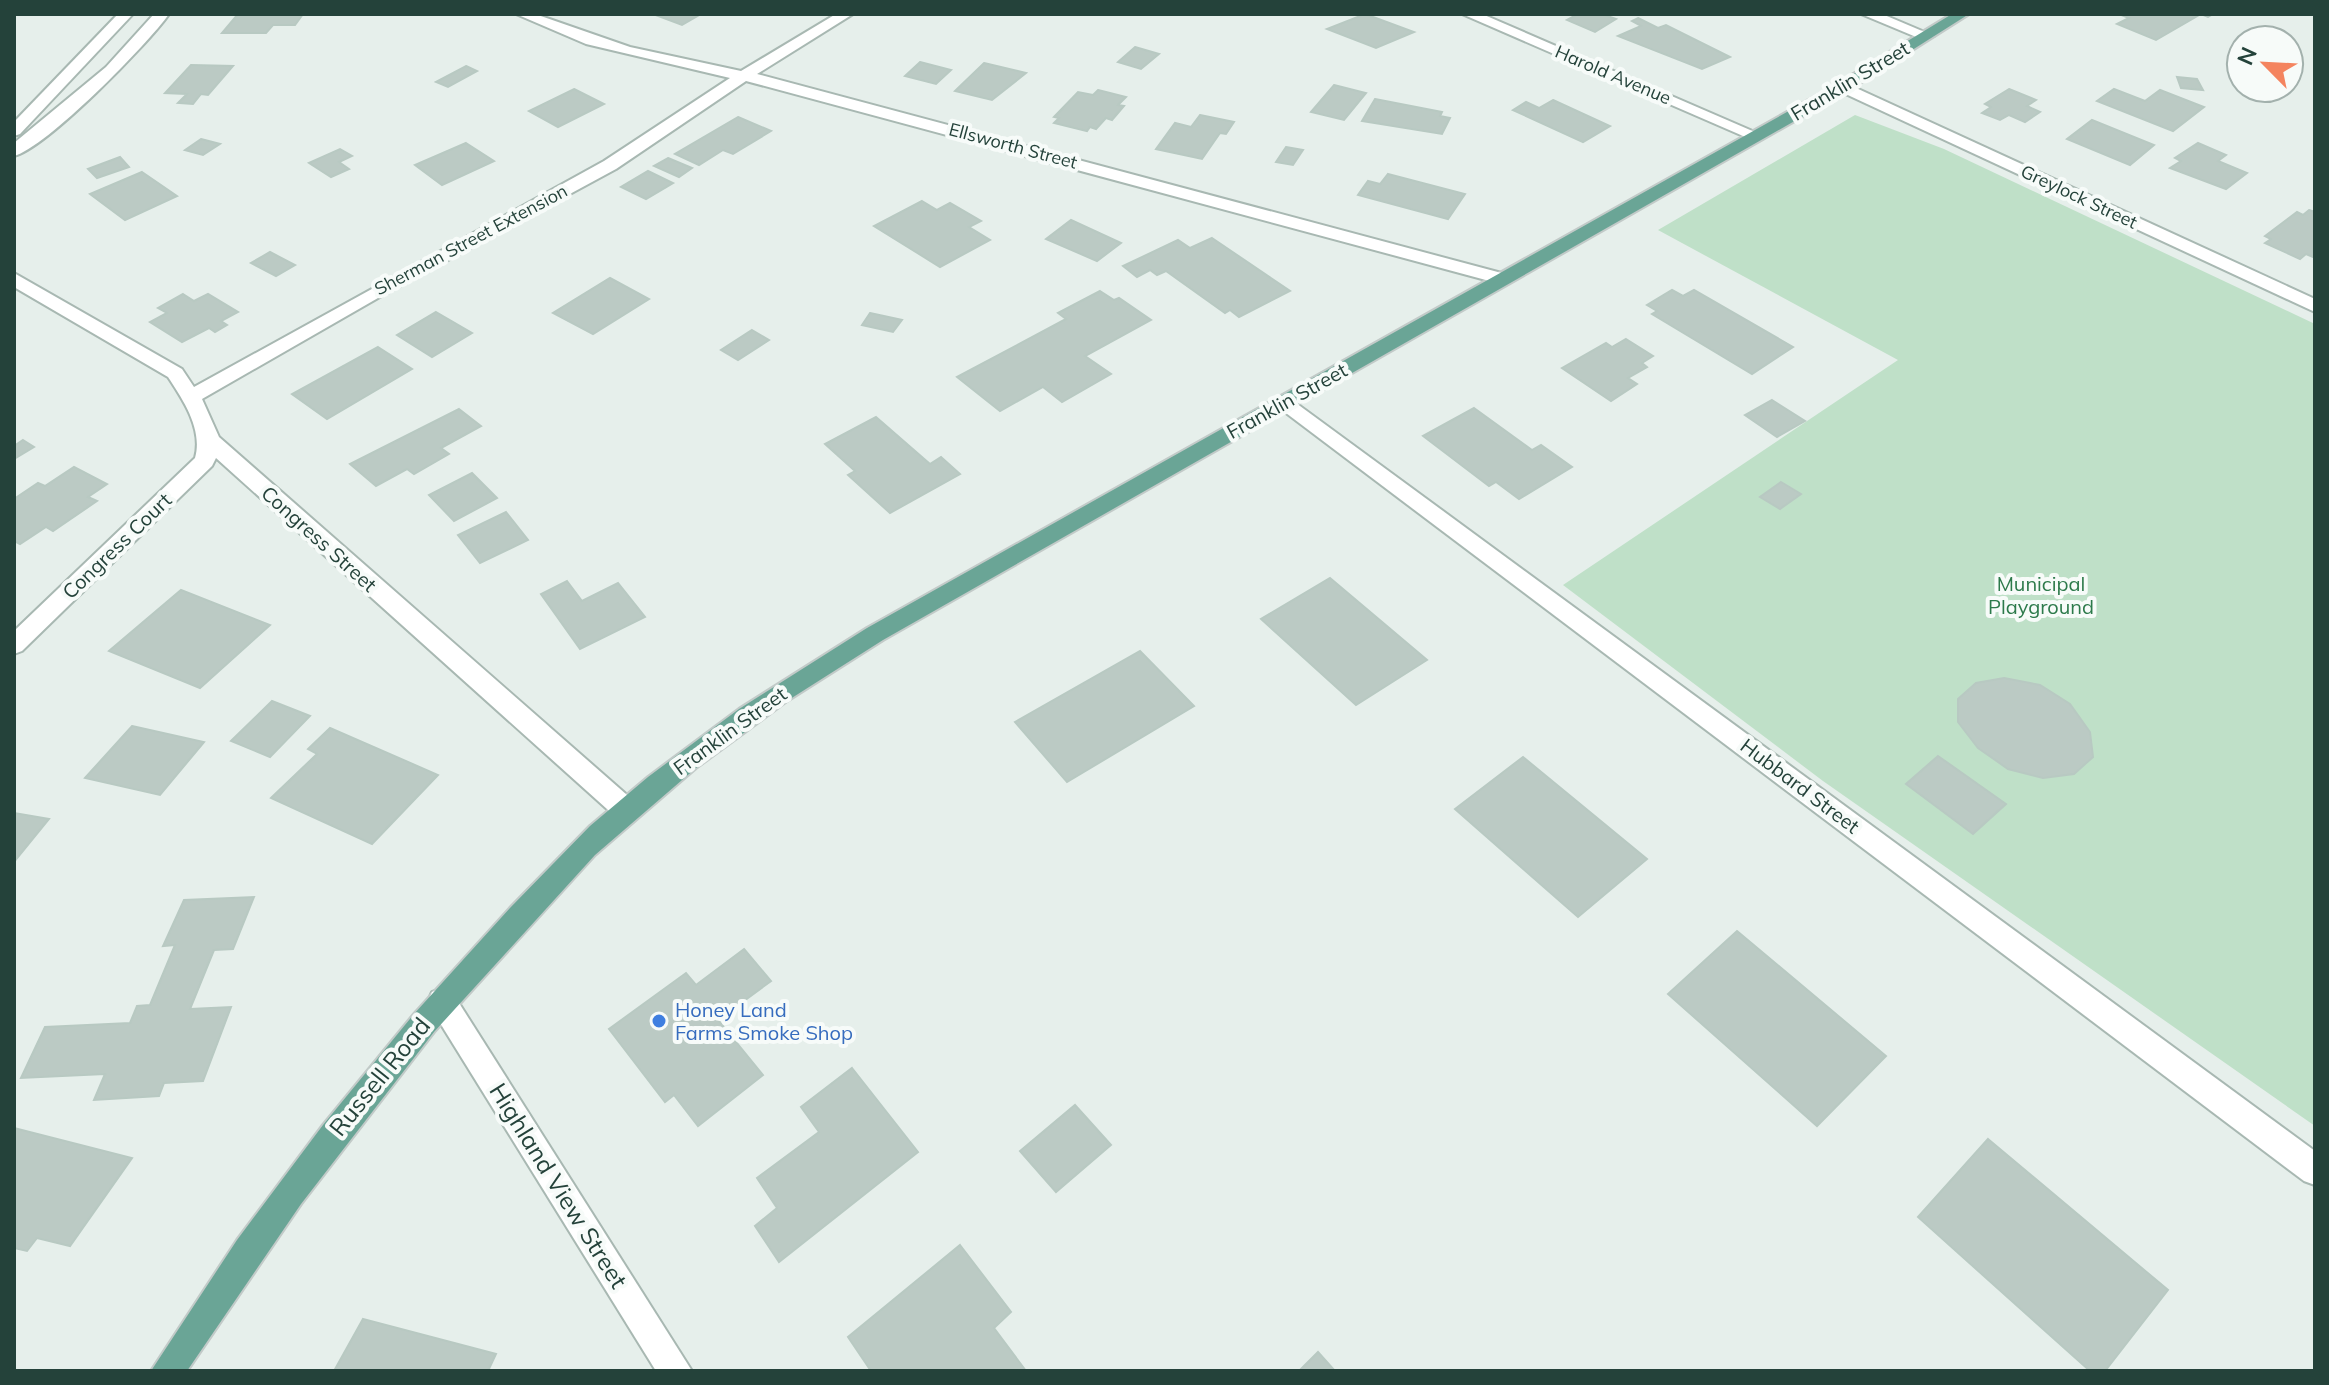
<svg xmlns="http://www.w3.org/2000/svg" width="2329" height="1385" viewBox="0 0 2329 1385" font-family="Mulish,sans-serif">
	<rect width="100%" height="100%" fill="#e6efeb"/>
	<path fill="#bfe0c8" d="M 1855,115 L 1944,149 L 2315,324 L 2315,1126 L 1823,781 L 1563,585 L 1898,360 L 1658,230 Z"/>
	<g fill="#bbcac4" stroke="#b8c9c2" stroke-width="2">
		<path d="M 238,14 L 303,14 L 295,25 L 273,25 L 266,33 L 222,33 Z"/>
		<path d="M 653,14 L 701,14 L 682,25 Z"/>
		<path d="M 1365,14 L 1414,32 L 1376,48 L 1327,29 Z"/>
		<path d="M 1578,14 L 1602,14 L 1616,19 L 1595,32 L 1567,20 Z"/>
		<path d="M 2119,14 L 2213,14 L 2208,17 L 2201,14 L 2156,40 L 2117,24 L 2129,18 Z"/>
		<path d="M 1638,18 L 1658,28 L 1666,25 L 1730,57 L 1702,69 L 1618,36 L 1641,26 L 1632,21 Z"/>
		<path d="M 1135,47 L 1159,54 L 1141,69 L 1118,62 Z"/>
		<path d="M 920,62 L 951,70 L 936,84 L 905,76 Z"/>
		<path d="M 984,63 L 1026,73 L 992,100 L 955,91 Z"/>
		<path d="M 191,65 L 233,66 L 208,95 L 201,94 L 193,104 L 178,103 L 187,94 L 165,93 Z"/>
		<path d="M 466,66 L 477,71 L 448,87 L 436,82 Z"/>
		<path d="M 2177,77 L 2197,79 L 2203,90 L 2181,88 Z"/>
		<path d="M 1334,85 L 1366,93 L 1344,120 L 1311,112 Z"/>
		<path d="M 574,89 L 604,104 L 558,127 L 529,111 Z"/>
		<path d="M 2009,89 L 2036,100 L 2027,106 L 2040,112 L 2025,122 L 2009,115 L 2000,120 L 1982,113 L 1991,107 L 1985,104 Z"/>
		<path d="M 2114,89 L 2145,101 L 2160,90 L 2204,107 L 2173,131 L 2097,101 Z"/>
		<path d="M 1098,90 L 1126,97 L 1118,105 L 1124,106 L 1112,120 L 1106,118 L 1096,129 L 1090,127 L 1087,131 L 1054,123 L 1059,118 L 1054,117 L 1078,92 L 1093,95 Z"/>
		<path d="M 1375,99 L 1442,112 L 1440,116 L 1450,118 L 1442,134 L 1362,121 Z"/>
		<path d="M 1553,100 L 1610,126 L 1583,142 L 1513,110 L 1526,102 L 1539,108 Z"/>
		<path d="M 1200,115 L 1234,122 L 1226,134 L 1220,133 L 1202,159 L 1156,149 L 1175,123 L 1191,127 Z"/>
		<path d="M 738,117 L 771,131 L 733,154 L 723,150 L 699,165 L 675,154 Z"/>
		<path d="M 2092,120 L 2154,145 L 2130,165 L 2067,139 Z"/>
		<path d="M 201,139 L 220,144 L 203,155 L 185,150 Z"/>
		<path d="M 466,143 L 494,161 L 442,185 L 415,165 Z"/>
		<path d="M 2198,143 L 2226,155 L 2218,161 L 2247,173 L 2226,189 L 2170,168 L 2181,161 L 2175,158 Z"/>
		<path d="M 1286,147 L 1303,150 L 1293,165 L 1276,162 Z"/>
		<path d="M 340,149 L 352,156 L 339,162 L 349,169 L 331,177 L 309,163 Z"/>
		<path d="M 120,157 L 129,167 L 97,178 L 88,169 Z"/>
		<path d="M 668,158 L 692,168 L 679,177 L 654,166 Z"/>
		<path d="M 648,171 L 673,183 L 646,199 L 621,187 Z"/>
		<path d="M 142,172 L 177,196 L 125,220 L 90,194 Z"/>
		<path d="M 1388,174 L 1465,194 L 1448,219 L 1358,195 L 1368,181 L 1380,184 Z"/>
		<path d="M 922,201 L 937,210 L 950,203 L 981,221 L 969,227 L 990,240 L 940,267 L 874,226 Z"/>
		<path d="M 2309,210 L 2315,212 L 2313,257 L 2306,254 L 2300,259 L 2265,243 L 2271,239 L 2265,236 L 2297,212 L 2303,215 Z"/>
		<path d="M 1071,220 L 1121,243 L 1097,261 L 1046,239 Z"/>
		<path d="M 1212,238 L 1290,291 L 1239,317 L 1230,310 L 1225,313 L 1166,271 L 1157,275 L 1150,270 L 1137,277 L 1123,266 L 1178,240 L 1190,248 Z"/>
		<path d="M 270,252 L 295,265 L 276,276 L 251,263 Z"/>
		<path d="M 610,278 L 649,299 L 593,334 L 553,313 Z"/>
		<path d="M 1672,290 L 1683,296 L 1694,290 L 1793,347 L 1752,374 L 1652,314 L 1657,311 L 1647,305 Z"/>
		<path d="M 1100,291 L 1114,300 L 1119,298 L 1151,320 L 1085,356 L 1111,374 L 1062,402 L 1043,387 L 1000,411 L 957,377 L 1066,319 L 1058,313 Z"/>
		<path d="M 183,294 L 194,301 L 208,294 L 238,312 L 221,321 L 227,325 L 215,332 L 209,328 L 182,342 L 150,322 L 167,313 L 158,308 Z"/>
		<path d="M 436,312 L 472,333 L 432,357 L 397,335 Z"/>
		<path d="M 870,313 L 902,320 L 893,332 L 862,325 Z"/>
		<path d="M 752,330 L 769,340 L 738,360 L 721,350 Z"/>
		<path d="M 1626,339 L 1653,356 L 1642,363 L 1647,367 L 1628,378 L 1637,384 L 1611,401 L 1562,368 L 1606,343 L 1612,347 Z"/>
		<path d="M 378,347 L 412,369 L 327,419 L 292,394 Z"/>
		<path d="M 1772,400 L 1805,421 L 1777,437 L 1745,415 Z"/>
		<path d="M 1474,408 L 1532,450 L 1541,445 L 1572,467 L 1519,499 L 1496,482 L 1489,486 L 1423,436 Z"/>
		<path d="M 459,409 L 481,426 L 441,448 L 449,454 L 414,474 L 407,469 L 376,486 L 350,464 Z"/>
		<path d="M 876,417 L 930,464 L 941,457 L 960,474 L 890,513 L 848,475 L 855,471 L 825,444 Z"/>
		<path d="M 23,440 L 34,447 L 14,459 L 14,446 Z"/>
		<path d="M 74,467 L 107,484 L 88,497 L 97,501 L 53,531 L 46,527 L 20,544 L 14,541 L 14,499 L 38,483 L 45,486 Z"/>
		<path d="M 472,473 L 497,498 L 454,521 L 429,495 Z"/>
		<path d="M 1781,482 L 1801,494 L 1780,509 L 1760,497 Z"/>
		<path d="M 506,512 L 528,540 L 480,563 L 458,535 Z"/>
		<path d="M 1330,578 L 1427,660 L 1356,705 L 1261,619 Z"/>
		<path d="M 567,581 L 582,601 L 618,583 L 645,617 L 580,649 L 541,594 Z"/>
		<path d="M 181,590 L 270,625 L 200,688 L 109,651 Z"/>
		<path d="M 1140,651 L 1194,706 L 1067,782 L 1015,722 Z"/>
		<path d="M 2004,678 L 2040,685 L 2070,704 L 2090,732 L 2093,757 L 2074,774 L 2043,778 L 2008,769 L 1978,748 L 1958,722 L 1958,699 L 1976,683 Z"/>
		<path d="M 272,701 L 310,716 L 270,757 L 231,741 Z"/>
		<path d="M 132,726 L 204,742 L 160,795 L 85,778 Z"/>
		<path d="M 330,728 L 438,775 L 372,844 L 271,798 L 317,754 L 308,749 Z"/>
		<path d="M 1938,756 L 2006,804 L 1973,834 L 1906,784 Z"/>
		<path d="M 1523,757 L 1647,859 L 1578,917 L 1455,809 Z"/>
		<path d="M 14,813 L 49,819 L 14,862 Z"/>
		<path d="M 254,897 L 233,949 L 214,950 L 190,1009 L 231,1007 L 203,1081 L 164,1083 L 159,1096 L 94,1100 L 105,1074 L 21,1078 L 45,1027 L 130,1023 L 137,1006 L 150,1005 L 175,945 L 163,946 L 184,900 Z"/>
		<path d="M 1737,931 L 1886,1056 L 1817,1126 L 1668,994 Z"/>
		<path d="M 744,949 L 771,981 L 718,1020 L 763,1075 L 698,1126 L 674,1095 L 665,1102 L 609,1029 L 686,973 L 696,985 Z"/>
		<path d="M 852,1068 L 918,1152 L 779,1262 L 755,1226 L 777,1208 L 757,1178 L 819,1132 L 801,1107 Z"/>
		<path d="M 1075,1105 L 1111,1145 L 1056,1192 L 1020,1151 Z"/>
		<path d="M 14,1128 L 132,1158 L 70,1246 L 37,1238 L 27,1251 L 14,1248 Z"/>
		<path d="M 1988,1139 L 2168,1290 L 2105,1371 L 2090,1371 L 1918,1217 Z"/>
		<path d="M 960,1245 L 1011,1312 L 994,1328 L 1026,1371 L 871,1371 L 848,1337 Z"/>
		<path d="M 363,1319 L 496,1354 L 488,1371 L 334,1371 Z"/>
		<path d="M 1318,1352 L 1335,1371 L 1299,1371 Z"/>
	</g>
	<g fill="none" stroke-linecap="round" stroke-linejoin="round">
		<g stroke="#a8b8b2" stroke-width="4">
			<path id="lane" d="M 1861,14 L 1882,14 L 1934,36 L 1921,39 Z"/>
		</g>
		<g stroke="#a8b8b2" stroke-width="4">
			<g id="street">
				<path d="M 118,14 L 133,14 L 20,134 L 14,136 L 14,122 Z"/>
				<path d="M 154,14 L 169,14 C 148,44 46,148 14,156 L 14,143 L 106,67 Z"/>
				<path d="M 516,14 L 535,14 L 630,47 L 741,71 L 836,14 L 853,14 L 757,74 L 1509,275 L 1512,279 L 1503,285 L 1497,283 L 746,81 L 616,169 L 378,298 L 202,399 L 219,437 L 635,802 L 639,810 L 635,818 L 626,821 L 617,818 L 216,458 L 212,466 L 22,651 L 14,654 L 14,631 L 195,458 C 203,430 184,401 168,377 L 14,287 L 14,273 L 182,369 L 194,387 L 604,161 L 730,78 L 586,44 Z"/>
				<path d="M 1462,14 L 1482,14 L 1764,136 L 1762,139 L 1750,139 Z"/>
				<path d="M 1843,82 L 2315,299 L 2315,312 L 1837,90 L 1837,84 Z"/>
				<path d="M 1285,395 L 2315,1151 L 2315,1185 L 2304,1181 L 1278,407 L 1275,402 L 1278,397 Z"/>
				<path d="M 442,988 L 452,992 L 692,1371 L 656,1371 L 432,1010 L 428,1001 L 432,992 Z"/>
			</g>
		</g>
		<g stroke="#c2cac8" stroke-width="4">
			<path id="primary" d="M 1952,14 L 1969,14 L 1849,90 L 883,640 L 787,701 L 696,768 L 595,855 L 434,1032 L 301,1204 L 187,1371 L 151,1371 L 237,1240 L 323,1125 L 414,1014 L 510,908 L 590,826 L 648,777 L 739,709 L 867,628 L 1837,84 Z"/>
		</g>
		<use href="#lane" fill="#fff" fill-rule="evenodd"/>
		<use href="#street" fill="#fff" fill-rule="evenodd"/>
		<use href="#primary" fill="#6aa596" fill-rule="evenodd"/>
	</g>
	<circle fill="#3f7fe0" stroke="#f7fbf9" stroke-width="3" cx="659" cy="1021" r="8"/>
	<g text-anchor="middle" stroke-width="8" stroke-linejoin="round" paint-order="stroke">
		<g font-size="18" fill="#24423a" stroke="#f7fbf9">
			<text transform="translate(1613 75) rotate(23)" y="6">Harold Avenue</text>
			<text transform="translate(1013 146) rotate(15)" y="6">Ellsworth Street</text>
			<text transform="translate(2079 197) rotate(25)" y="6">Greylock Street</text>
			<text transform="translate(471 240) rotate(-28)" y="6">Sherman Street Extension</text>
		</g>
		<g font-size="20" fill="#24423a" stroke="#f7fbf9">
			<text transform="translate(1850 81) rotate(-31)" y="7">Franklin Street</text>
			<text transform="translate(1287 401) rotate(-29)" y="7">Franklin Street</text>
			<text transform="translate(319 539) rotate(42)" y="7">Congress Street</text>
			<text transform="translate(117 546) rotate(-44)" y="7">Congress Court</text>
			<text transform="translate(730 731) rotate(-36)" y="7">Franklin Street</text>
			<text transform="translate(1800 786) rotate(37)" y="7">Hubbard Street</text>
		</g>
		<g font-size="20" fill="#2d7a4b" stroke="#f7fbf9">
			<text x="2041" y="591">Municipal<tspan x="2041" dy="23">Playground</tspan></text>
		</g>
		<g font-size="20" fill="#366cbe" stroke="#f7fbf9" text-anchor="start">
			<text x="675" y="1017">Honey Land<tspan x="675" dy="23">Farms Smoke Shop</tspan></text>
		</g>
		<g font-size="24" fill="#24423a" stroke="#f7fbf9">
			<text transform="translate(380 1077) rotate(-51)" y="8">Russell Road</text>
			<text transform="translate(558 1186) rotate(58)" y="8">Highland View Street</text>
		</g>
	</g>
	<rect width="2329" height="1385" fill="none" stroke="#24423a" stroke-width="32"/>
	<g transform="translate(2265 64) rotate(294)"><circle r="38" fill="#f7fbf9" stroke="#a3b1ad" stroke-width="2"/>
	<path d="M0-6L14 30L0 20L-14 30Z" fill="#f4845f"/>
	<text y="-12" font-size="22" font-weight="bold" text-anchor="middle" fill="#24423a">N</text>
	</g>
</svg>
